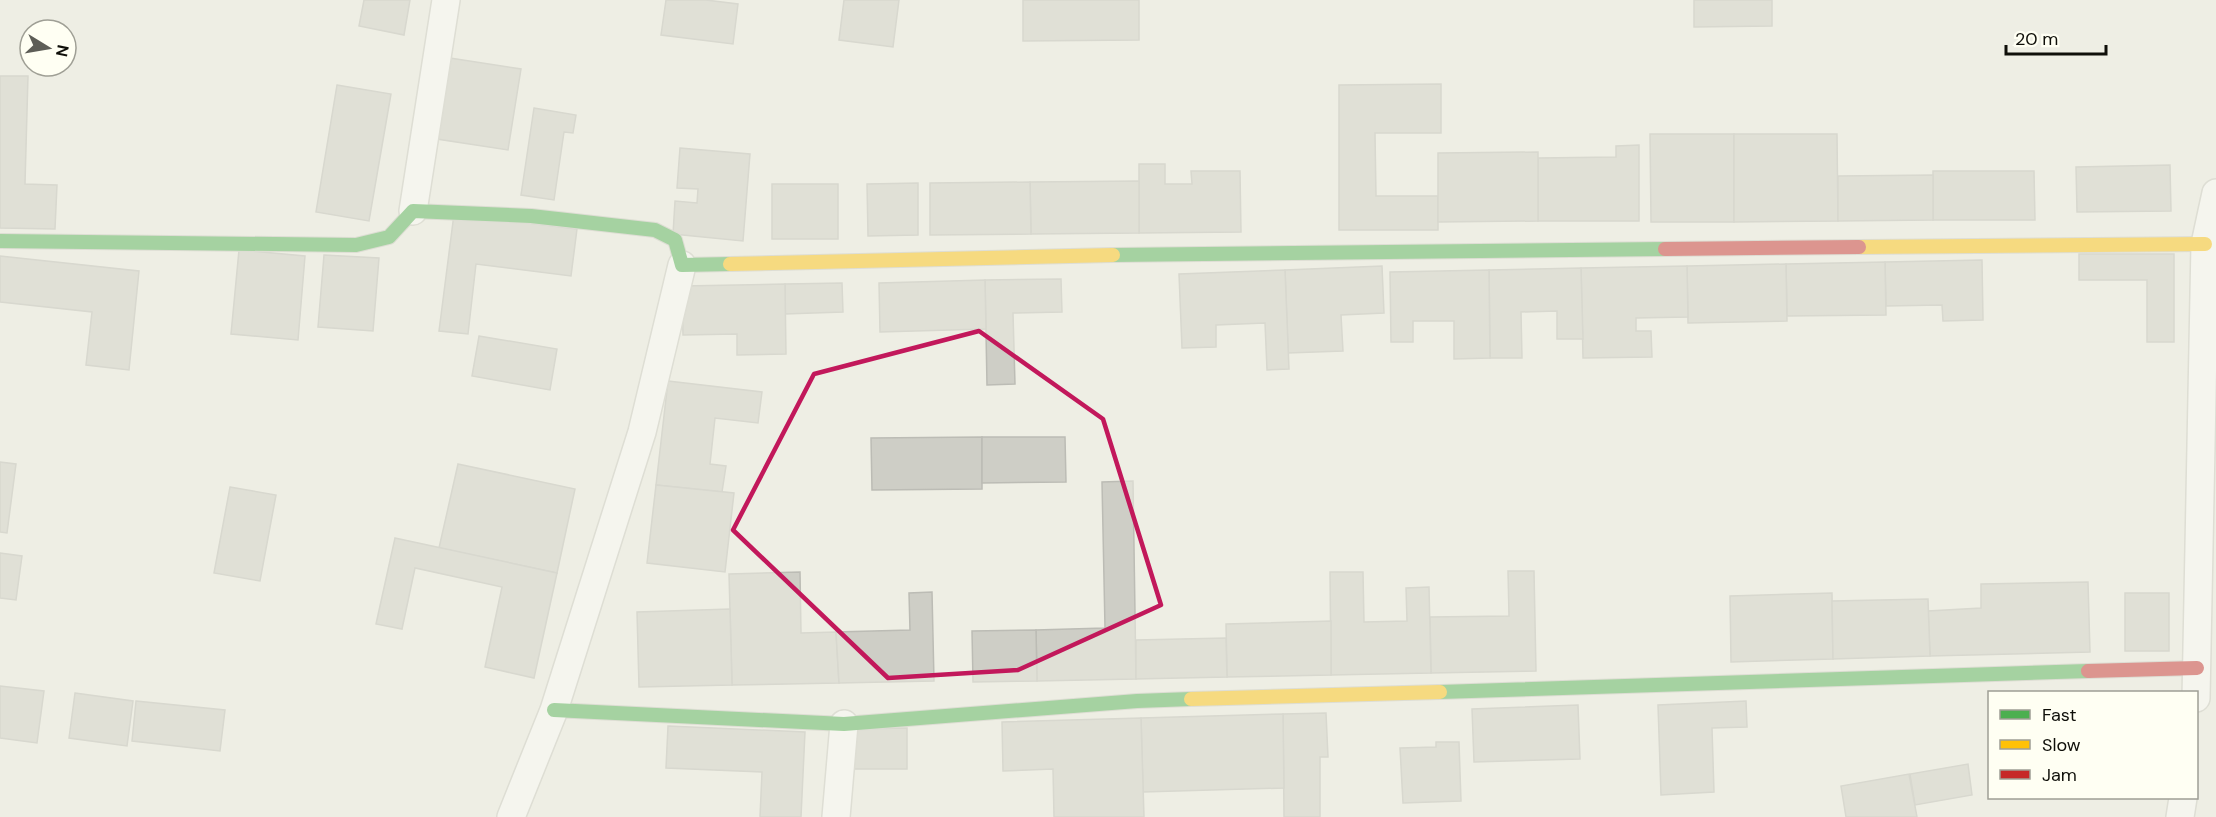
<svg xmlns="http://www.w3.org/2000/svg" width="2216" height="817" viewBox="0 0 2216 817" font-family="'DM Sans',sans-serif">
	<rect width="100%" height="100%" fill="#eeeee4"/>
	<g fill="#cecec6" stroke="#bcbcb5" stroke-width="1.5">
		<path d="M 364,0 L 410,0 L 404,35 L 359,26 Z"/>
		<path d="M 666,0 L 706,0 L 738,4 L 733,44 L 661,35 Z"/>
		<path d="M 844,0 L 899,0 L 893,47 L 839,40 Z"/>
		<path d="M 1023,0 L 1139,0 L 1139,40 L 1023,41 Z"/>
		<path d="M 1694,0 L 1772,0 L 1772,26 L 1694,27 Z"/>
		<path d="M 450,58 L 521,69 L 508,150 L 437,139 Z"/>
		<path d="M 0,76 L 28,76 L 25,184 L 57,185 L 55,229 L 0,228 Z"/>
		<path d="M 1441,84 L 1441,133 L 1375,133 L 1376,196 L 1438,196 L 1438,230 L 1339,230 L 1339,85 Z"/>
		<path d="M 337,85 L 391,94 L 369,221 L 316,212 Z"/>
		<path d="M 534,108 L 576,115 L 573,133 L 564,132 L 554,200 L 521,195 Z"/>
		<path d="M 1650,134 L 1734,134 L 1734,222 L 1651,222 Z"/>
		<path d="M 1734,134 L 1837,134 L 1838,221 L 1734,222 Z"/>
		<path d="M 1639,145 L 1639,221 L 1538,221 L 1538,158 L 1616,157 L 1616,146 Z"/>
		<path d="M 680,148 L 750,154 L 743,241 L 673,234 L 675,201 L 697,203 L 698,189 L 677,188 Z"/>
		<path d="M 1538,152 L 1538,221 L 1438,222 L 1438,153 Z"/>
		<path d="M 1139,164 L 1165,164 L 1165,184 L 1192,184 L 1191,171 L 1240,171 L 1241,232 L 1139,233 Z"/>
		<path d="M 2170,165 L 2171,211 L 2077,212 L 2076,167 Z"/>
		<path d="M 1933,171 L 2034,171 L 2035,220 L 1933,220 Z"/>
		<path d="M 1933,175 L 1933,220 L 1838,221 L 1838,176 Z"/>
		<path d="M 1139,181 L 1139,233 L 1031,234 L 1030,182 Z"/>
		<path d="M 1030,182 L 1031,234 L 930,235 L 930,183 Z"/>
		<path d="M 918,183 L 918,235 L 868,236 L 867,184 Z"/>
		<rect x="772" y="184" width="66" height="55"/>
		<path d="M 454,214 L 577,229 L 571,276 L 476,264 L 468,334 L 439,331 Z"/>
		<path d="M 239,250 L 305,256 L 298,340 L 231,334 Z"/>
		<path d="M 2079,254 L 2174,254 L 2174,342 L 2147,342 L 2147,280 L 2079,280 Z"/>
		<path d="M 324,255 L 379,258 L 373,331 L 318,327 Z"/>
		<path d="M 0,256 L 139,271 L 129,370 L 86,365 L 92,312 L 0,302 Z"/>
		<path d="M 1982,260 L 1983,320 L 1943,321 L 1942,305 L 1886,306 L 1885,262 Z"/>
		<path d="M 1885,262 L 1886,315 L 1787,316 L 1786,264 Z"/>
		<path d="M 1786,264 L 1787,321 L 1688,323 L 1687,266 Z"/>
		<path d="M 1382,266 L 1384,313 L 1341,315 L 1343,351 L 1288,353 L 1285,270 Z"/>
		<path d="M 1687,266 L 1688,317 L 1636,318 L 1636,331 L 1651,331 L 1652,357 L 1583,358 L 1581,268 Z"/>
		<path d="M 1581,268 L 1583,339 L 1557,339 L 1557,311 L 1521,312 L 1522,358 L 1490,358 L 1489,270 Z"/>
		<path d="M 1285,270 L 1289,369 L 1267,370 L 1265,323 L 1216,325 L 1216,347 L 1182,348 L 1179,274 Z"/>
		<path d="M 1489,270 L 1490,358 L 1454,359 L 1454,321 L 1413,321 L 1413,342 L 1391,342 L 1390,272 Z"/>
		<path d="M 1061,279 L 1062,312 L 1013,313 L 1015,384 L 987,385 L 985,280 Z"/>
		<path d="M 985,280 L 986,329 L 880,332 L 879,283 Z"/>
		<path d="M 842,283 L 843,312 L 785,314 L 785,284 Z"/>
		<path d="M 785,284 L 786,354 L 737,355 L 737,334 L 683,335 L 682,286 Z"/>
		<path d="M 479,336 L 557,349 L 550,390 L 472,376 Z"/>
		<path d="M 668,381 L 762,392 L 758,423 L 715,418 L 710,464 L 726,466 L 722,492 L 656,485 Z"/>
		<path d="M 982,437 L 982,489 L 872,490 L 871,438 Z"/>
		<path d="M 982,437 L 1065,437 L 1066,482 L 982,483 Z"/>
		<path d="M 0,462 L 16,464 L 7,533 L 0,532 Z"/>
		<path d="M 458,464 L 575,489 L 557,573 L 439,548 Z"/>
		<path d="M 1133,481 L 1136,679 L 1037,681 L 1036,630 L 1105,628 L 1102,482 Z"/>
		<path d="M 656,485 L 734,493 L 725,572 L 647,563 Z"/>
		<path d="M 230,487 L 276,495 L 260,581 L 214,573 Z"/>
		<path d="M 395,538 L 557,573 L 534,678 L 485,667 L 502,587 L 415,568 L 402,629 L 376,624 Z"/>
		<path d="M 0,553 L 22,556 L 16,600 L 0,598 Z"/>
		<path d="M 1508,571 L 1534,571 L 1536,671 L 1431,673 L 1430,617 L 1509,616 Z"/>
		<path d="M 800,572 L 801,633 L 836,632 L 839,683 L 732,685 L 729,574 Z"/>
		<path d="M 1330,572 L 1363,572 L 1364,622 L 1407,621 L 1406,588 L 1429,587 L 1431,673 L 1331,675 Z"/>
		<path d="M 2088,582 L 2090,652 L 1930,656 L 1928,611 L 1981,608 L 1981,584 Z"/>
		<path d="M 932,592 L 934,681 L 839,683 L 836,632 L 910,630 L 909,593 Z"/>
		<path d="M 1832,593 L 1833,659 L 1731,662 L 1730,596 Z"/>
		<rect x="2125" y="593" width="44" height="58"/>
		<path d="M 1928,599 L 1930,656 L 1833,659 L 1832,601 Z"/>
		<path d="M 730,609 L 732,685 L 639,687 L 637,612 Z"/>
		<path d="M 1331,621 L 1331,675 L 1227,677 L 1226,624 Z"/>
		<path d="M 1036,630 L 1037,681 L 973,682 L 972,631 Z"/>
		<path d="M 1226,638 L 1227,677 L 1136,679 L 1136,640 Z"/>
		<path d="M 0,686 L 44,691 L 37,743 L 0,738 Z"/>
		<path d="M 75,693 L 133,701 L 127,746 L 69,738 Z"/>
		<path d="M 136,701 L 225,710 L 220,751 L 132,741 Z"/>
		<path d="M 1746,701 L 1747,727 L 1712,728 L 1714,792 L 1661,795 L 1658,705 Z"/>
		<path d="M 1578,705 L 1580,759 L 1474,762 L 1472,709 Z"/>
		<path d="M 1326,713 L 1328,757 L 1320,757 L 1320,817 L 1284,817 L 1283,714 Z"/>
		<path d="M 1283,714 L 1284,788 L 1143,792 L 1141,718 Z"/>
		<path d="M 1141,718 L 1144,817 L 1054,817 L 1053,769 L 1003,771 L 1002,722 Z"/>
		<path d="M 668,726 L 805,732 L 801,817 L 760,817 L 762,772 L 666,768 Z"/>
		<path d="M 907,728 L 907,769 L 853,769 L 853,729 Z"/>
		<path d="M 1436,742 L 1459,742 L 1461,801 L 1403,803 L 1400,748 L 1436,747 Z"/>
		<path d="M 1968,764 L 1972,795 L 1915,805 L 1910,774 Z"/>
		<path d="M 1909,774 L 1917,817 L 1846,817 L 1841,786 Z"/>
	</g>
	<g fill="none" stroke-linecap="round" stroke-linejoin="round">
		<g stroke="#c9c9c1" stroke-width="30">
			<g id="street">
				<path d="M 413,211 L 446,0"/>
				<path d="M 2196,698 L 2205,244 L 2216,193"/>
				<path d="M 511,817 L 554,710 L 642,432 L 682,265"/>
				<path d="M 836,817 L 844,724"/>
				<path d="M 2180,817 L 2183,798"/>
			</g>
		</g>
		<g stroke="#c9c9c1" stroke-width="16">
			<g id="fast">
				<path d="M 0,241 L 356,245 L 389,237 L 413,211 L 531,216 L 655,230 L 675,240 L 682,265 L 730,264"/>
				<path d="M 1113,255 L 1665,249"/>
				<path d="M 1440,692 L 2088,671"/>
				<path d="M 554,710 L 844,724 L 1137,701 L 1191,699"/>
			</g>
		</g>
		<g stroke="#c9c9c1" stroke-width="16">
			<g id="slow">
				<path d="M 1859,247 L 2205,244"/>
				<path d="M 730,264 L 1113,255"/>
				<path d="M 1191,699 L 1440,692"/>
			</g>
		</g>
		<g stroke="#c9c9c1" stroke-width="16">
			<g id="jam">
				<path d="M 1665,249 L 1859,247"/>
				<path d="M 2088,671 L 2197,668"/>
			</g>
		</g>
		<use href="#street" stroke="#fcfcfb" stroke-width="27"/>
		<use href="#fast" stroke="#4caf50" stroke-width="14"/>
		<use href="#slow" stroke="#ffc107" stroke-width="14"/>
		<use href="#jam" stroke="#c62828" stroke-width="14"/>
	</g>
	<path d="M0 0H2216V817H0ZM 979,331 L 1103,419 L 1161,605 L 1018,670 L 888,678 L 733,530 L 814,374 Z" fill="#eeeee4" fill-opacity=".55" fill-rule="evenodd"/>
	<path fill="none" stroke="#c2185b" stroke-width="4.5" stroke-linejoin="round" d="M 979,331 L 1103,419 L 1161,605 L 1018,670 L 888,678 L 733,530 L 814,374 Z"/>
	<rect x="1988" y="691" width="210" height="108" fill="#fffff3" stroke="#9f9f95" stroke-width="1.5"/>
	<rect x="2000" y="710" width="30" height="9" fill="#4caf50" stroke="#9f9f95" stroke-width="1.5"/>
	<text x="2042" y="721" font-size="18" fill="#0f0f09">Fast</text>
	<rect x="2000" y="740" width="30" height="9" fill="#ffc107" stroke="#9f9f95" stroke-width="1.5"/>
	<text x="2042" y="751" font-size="18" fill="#0f0f09">Slow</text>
	<rect x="2000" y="770" width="30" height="9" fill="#c62828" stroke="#9f9f95" stroke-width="1.5"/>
	<text x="2042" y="781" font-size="18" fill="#0f0f09">Jam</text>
	<g transform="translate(48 48) rotate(101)"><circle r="28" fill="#fffff3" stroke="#9f9f95" stroke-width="1.5"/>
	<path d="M0-4.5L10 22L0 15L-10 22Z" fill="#5d5d56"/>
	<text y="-9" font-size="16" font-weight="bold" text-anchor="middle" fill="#0f0f09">N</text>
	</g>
	<path d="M2006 45v9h100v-9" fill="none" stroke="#0f0f09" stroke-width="3"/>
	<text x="2015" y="45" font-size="18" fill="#0f0f09" stroke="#fffff3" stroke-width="4.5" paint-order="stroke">20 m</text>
</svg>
